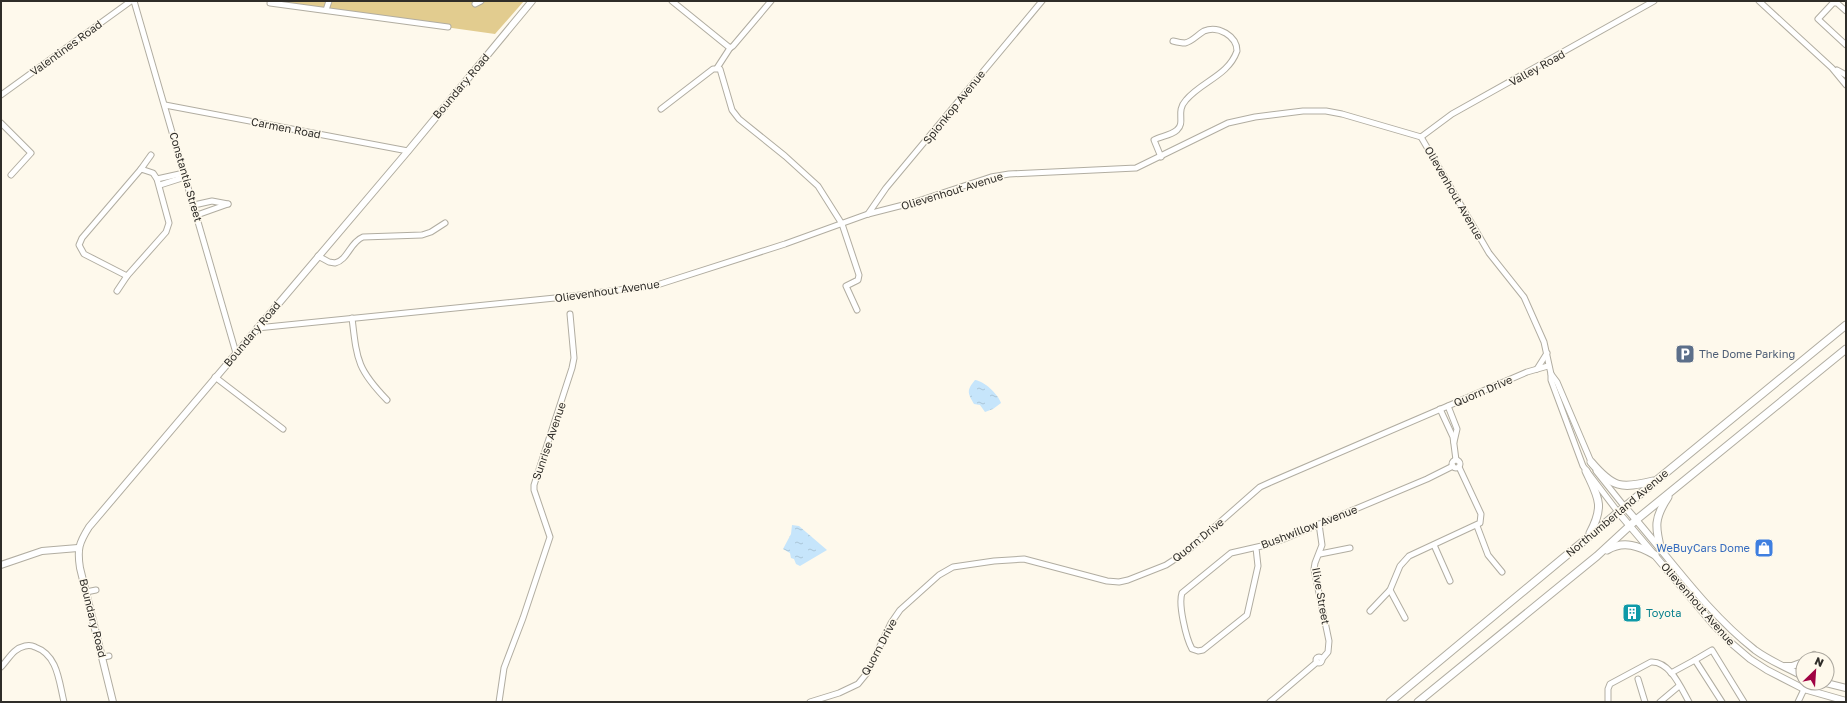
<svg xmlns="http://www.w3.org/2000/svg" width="1847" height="703" viewBox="0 0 1847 703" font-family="'Golos Text',sans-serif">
	<defs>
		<pattern id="water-ripples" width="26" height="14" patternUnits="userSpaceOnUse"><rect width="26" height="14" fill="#c6e5fb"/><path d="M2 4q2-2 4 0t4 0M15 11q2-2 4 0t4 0" fill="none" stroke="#aac5d7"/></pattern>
	</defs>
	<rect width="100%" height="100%" fill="#fef9ec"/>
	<path fill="#e2cc8f" d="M 266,1 L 524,1 L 495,34 L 266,2 Z"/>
	<g fill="url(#water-ripples)">
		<path d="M 975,380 C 984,381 998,394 1001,403 L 993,409 L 985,412 L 980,405 L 974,404 C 968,393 966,391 975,380 Z"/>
		<path d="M 792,525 L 799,526 L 827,550 L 800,566 L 796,564 L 794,559 L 791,558 L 790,553 L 783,549 L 791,534 Z"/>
	</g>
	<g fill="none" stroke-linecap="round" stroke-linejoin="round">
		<g stroke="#b1ada1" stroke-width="7">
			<g id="minor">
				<path d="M 134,1 L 236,353"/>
				<path d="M 672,1 L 730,48 L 733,46 L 771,1"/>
				<path d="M 1759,1 L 1832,68 L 1846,85"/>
				<path d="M 270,3 L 448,27"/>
				<path d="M 475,4 L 481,1"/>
				<path d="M 326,10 L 329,1"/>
				<path d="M 1846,11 L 1837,3 L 1833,3 L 1818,19 L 1846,45"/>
				<path d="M 717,68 L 730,48"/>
				<path d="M 1837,70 L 1846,75"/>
				<path d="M 1,95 L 131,1"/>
				<path d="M 165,105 L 408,151"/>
				<path d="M 661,109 L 713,69 L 720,69 L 732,110 L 739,119 L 785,156 L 818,186 L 842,224 L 859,275 L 858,280 L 846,286 L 857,310"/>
				<path d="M 1,123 L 31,153 L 11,175"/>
				<path d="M 1421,137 L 1452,114 L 1654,1"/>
				<path d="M 1161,157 L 1154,140 C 1161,136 1170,136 1177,130 C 1186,122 1175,112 1186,100 C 1202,81 1228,76 1237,51 C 1237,36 1218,25 1204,31 C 1197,35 1193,41 1185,43 C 1181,43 1177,42 1173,41"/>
				<path d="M 141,169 L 153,173 L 157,179 L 169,223 L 166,232 L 127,276 L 84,254 L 79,245 L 82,238 Z"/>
				<path d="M 141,169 L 151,155"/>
				<path d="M 157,179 L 184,173"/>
				<path d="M 160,185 L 185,177"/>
				<path d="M 194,205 L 212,201 L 228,204"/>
				<path d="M 868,214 L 886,188 L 1042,1"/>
				<path d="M 197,215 L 228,204"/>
				<path d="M 318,256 L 329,262 L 335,263 C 348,260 350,242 363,237 L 422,235 L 431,232 L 445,223"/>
				<path d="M 117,291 L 127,276"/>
				<path d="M 352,318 C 357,360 357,369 387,400"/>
				<path d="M 257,328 L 565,297 L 657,285 L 785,244 L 868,214 L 915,202 L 991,177 L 1009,174 L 1136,168 L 1228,123 L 1255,117 L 1303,111 L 1326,111 L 1342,114 L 1421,137 L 1489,253 L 1524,297 L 1544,342 L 1551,374 L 1557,382 L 1592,464"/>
				<path d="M 1537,369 L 1547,353"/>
				<path d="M 1551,374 L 1551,380 L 1583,466 L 1618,512"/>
				<path d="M 215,377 L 283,429"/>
				<path d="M 1448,406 L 1457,429 L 1454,442"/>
				<path d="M 1440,409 L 1453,437 L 1456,460"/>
				<circle cx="1456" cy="464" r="4"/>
				<path d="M 1596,471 L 1624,506"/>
				<path d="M 1319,524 L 1322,545 L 1315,563 L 1314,569 L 1329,641 L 1328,652 L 1322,659"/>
				<path d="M 1477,526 L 1488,555 L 1502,572"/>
				<path d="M 1434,545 L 1450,581"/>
				<path d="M 1256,548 L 1258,566 L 1247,615 L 1203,650 L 1198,651 L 1192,649 C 1186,638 1178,604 1182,593 L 1231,553 L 1266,545 L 1284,539 L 1427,479 L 1453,466"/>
				<path d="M 1320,554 L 1350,548"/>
				<path d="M 1390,590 L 1405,618"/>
				<path d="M 86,592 L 96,590"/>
				<path d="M 1370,611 L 1390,590 L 1400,566 L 1409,556 L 1480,523 L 1481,514 L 1459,467"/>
				<circle cx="1319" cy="660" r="3"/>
				<path d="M 103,657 L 109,656"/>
				<path d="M 1695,660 L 1712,650 L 1744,702"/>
				<path d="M 1,667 C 6,662 10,655 15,651 C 21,646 29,644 35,647 C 58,655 59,682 64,702"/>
				<path d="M 1671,673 L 1695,660 L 1722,702"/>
				<path d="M 1638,679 L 1645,702"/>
				<path d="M 499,702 L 504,668 L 523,618 L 550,537 L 534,490 L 534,485 L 572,368 L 574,358 L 570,314"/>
				<path d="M 810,702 L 839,693 L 858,684 L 867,673 L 891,623 L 900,610 L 939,575 L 953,567 L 994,561 L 1024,559 L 1107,581 L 1119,582 L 1128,580 L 1166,565 L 1186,552 L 1260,487 L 1271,482 L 1527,372 L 1548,366"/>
				<path d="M 1270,702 L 1317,662"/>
				<path d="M 1608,702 L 1608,689 L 1610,684 L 1651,662 C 1670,661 1681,688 1689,702"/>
				<path d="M 1660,702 L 1679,686"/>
				<path d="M 1798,702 L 1807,683"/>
			</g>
		</g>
		<g stroke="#b1ada1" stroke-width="8">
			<g id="tertiary">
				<path d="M 1624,506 C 1667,554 1704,610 1755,650 C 1770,661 1787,668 1803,676"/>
				<path d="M 1618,512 L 1712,623 L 1730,642 L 1750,659 L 1767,670 L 1804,689 L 1846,701"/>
				<path d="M 1,565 L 42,551 L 78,548"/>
				<path d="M 1809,659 L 1814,655 L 1814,659"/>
				<path d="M 1785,666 L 1792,666 L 1803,662"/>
				<path d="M 1826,683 L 1846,688"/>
				<path d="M 113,702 L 80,568 C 77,549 79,543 89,527 L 408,151 L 532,1"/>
			</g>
		</g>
		<g stroke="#b1ada1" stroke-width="9">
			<g id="secondary">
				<path d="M 1591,462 C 1613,488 1621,489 1653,481"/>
				<path d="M 1586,471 C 1598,497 1605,505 1590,533"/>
				<path d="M 1607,550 C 1624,540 1639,546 1655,555"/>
				<path d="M 1661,550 C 1655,527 1654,518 1668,497"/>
				<path d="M 1390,702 L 1657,480 L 1846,325"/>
				<path d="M 1418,702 L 1597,556 L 1636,520 L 1846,349"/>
			</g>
		</g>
		<use href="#minor" stroke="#fff" stroke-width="5"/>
		<use href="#tertiary" stroke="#fff" stroke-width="6"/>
		<use href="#secondary" stroke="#fff" stroke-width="7"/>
	</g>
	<defs>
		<g id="parking-square" transform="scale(1)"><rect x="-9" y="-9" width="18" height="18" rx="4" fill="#5c6f8a" stroke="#fef9ec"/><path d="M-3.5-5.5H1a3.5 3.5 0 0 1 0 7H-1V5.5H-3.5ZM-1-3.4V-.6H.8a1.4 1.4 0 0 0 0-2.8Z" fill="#fff"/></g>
		<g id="shop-square" transform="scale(1)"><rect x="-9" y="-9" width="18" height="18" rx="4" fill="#3f7fe0" stroke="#fef9ec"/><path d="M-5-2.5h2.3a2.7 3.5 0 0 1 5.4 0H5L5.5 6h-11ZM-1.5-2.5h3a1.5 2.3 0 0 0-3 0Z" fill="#fff"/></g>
		<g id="building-square" transform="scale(1)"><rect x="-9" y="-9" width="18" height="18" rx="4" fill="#0f9aa8" stroke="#fef9ec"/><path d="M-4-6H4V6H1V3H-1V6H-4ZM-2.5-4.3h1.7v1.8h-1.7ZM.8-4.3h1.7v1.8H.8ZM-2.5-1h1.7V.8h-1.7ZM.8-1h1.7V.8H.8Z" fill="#fff"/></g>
	</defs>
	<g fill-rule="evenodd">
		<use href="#parking-square" x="1685" y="354"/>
		<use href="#shop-square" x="1764" y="548"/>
		<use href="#building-square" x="1632" y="613"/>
	</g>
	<g text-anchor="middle" stroke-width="3" stroke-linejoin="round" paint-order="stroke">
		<g font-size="11" fill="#2f2d29" stroke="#fef9ec">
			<text transform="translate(66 48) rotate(-36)" y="4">Valentines Road</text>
			<text transform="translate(1537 68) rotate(-29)" y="4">Valley Road</text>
			<text transform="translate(461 86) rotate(-50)" y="4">Boundary Road</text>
			<text transform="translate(954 107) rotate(-51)" y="4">Spionkop Avenue</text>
			<text transform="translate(286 128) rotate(11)" y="4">Carmen Road</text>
			<text transform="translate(186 177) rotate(74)" y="4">Constantia Street</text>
			<text transform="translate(952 191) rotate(-17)" y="4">Olievenhout Avenue</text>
			<text transform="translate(1454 193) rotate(60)" y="4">Olievenhout Avenue</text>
			<text transform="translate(607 291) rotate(-8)" y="4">Olievenhout Avenue</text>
			<text transform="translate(252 334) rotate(-50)" y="4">Boundary Road</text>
			<text transform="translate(1483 391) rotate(-23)" y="4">Quorn Drive</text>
			<text transform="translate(549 441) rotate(-71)" y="4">Sunrise Avenue</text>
			<text transform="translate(1617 513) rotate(-40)" y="4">Northumberland Avenue</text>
			<text transform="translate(1309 527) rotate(-21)" y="4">Bushwillow Avenue</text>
			<text transform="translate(1198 540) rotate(-39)" y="4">Quorn Drive</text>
			<text transform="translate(1321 596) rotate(80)" y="4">Ilive Street</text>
			<text transform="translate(1698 604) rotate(49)" y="4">Olievenhout Avenue</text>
			<text transform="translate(93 618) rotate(76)" y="4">Boundary Road</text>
			<text transform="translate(879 647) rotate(-62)" y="4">Quorn Drive</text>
		</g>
		<g font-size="11" fill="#4e5e75" stroke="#fef9ec" text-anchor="start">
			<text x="1699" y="358">The Dome Parking</text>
		</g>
		<g font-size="11" fill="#366cbe" stroke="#fef9ec" text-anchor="end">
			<text x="1750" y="552">WeBuyCars Dome</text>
		</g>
		<g font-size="11" fill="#0d838f" stroke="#fef9ec" text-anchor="start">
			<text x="1646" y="617">Toyota</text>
		</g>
	</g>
	<rect width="1847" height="703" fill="none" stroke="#2f2d29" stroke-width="4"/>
	<g transform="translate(1815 671) rotate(25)"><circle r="19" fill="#fef9ec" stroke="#aba79e"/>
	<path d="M0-3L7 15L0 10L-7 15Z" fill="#a00343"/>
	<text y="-6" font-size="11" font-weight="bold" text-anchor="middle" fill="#2f2d29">N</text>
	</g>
</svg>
